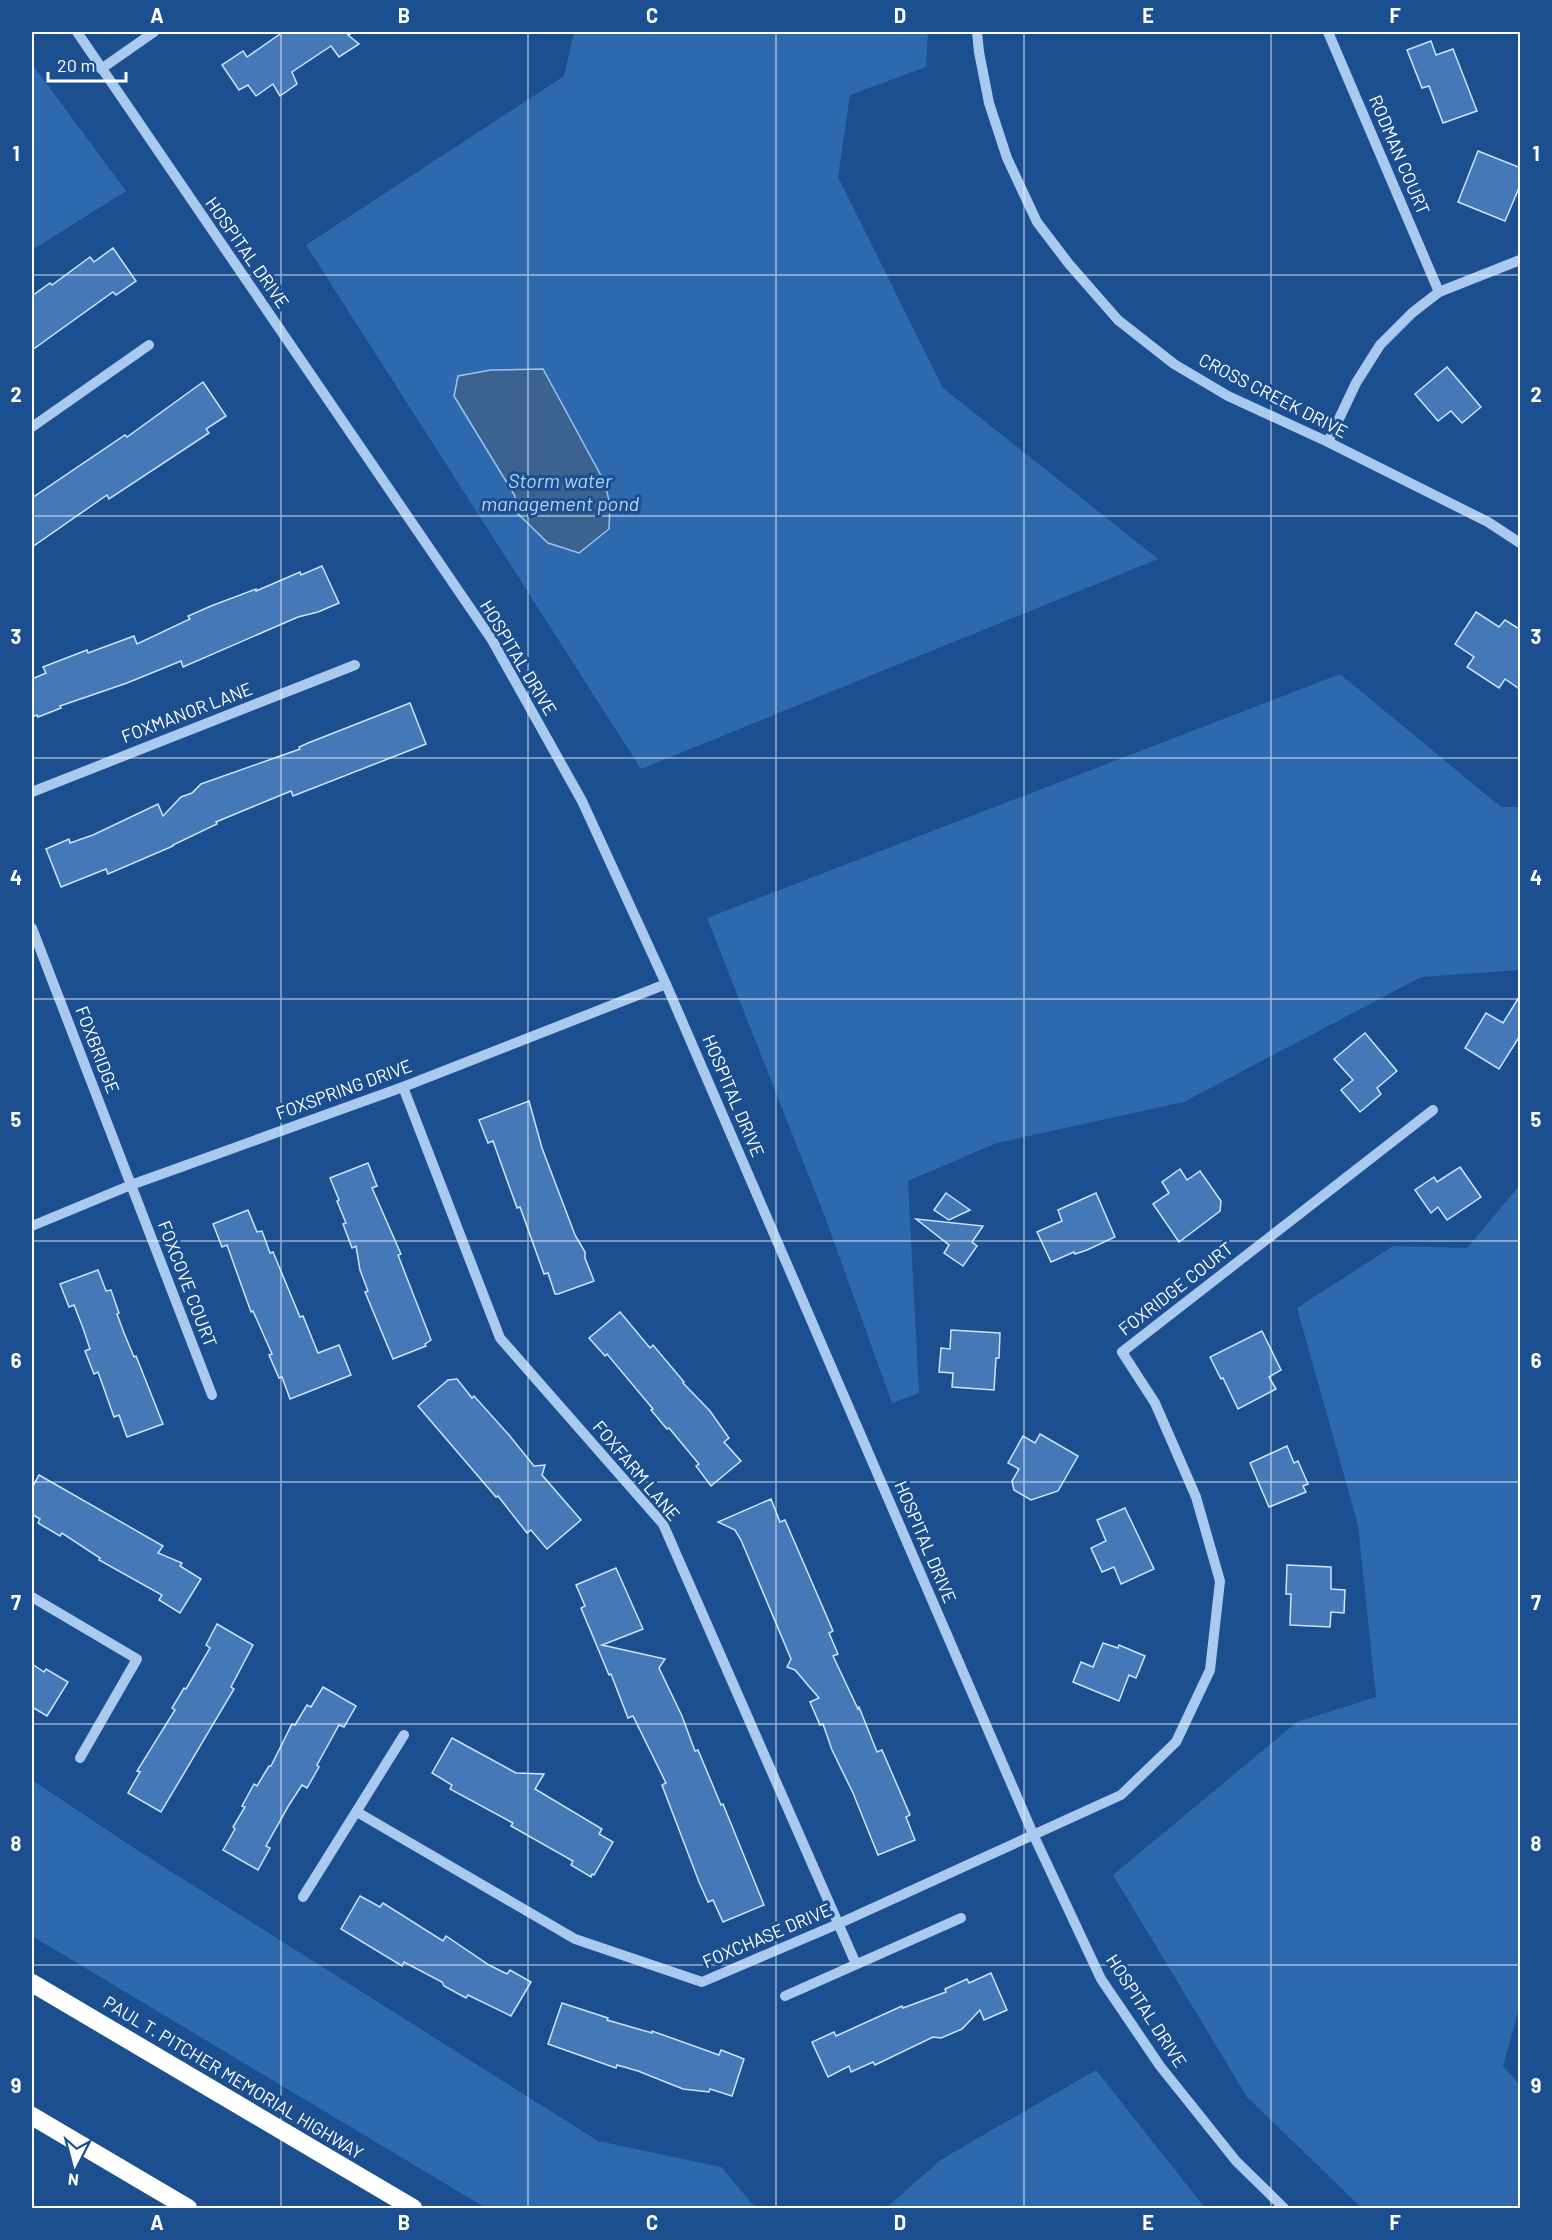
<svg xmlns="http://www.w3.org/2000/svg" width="1552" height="2240" viewBox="0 0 1552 2240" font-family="Barlow,sans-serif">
	<rect width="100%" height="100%" fill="#1b4f8f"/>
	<g fill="#2e69ad">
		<path d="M 574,32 L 928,32 L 926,67 L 850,95 L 838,177 L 943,388 L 1158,559 L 641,769 L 306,245 L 564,76 Z"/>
		<path d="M 32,64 L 126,191 L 32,250 Z"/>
		<path d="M 1340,674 L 1501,807 L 1520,807 L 1520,970 L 1421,977 L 1184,1102 L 997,1143 L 908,1181 L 919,1393 L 892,1403 L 825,1217 L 707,918 Z"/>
		<path d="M 1520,1185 L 1520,2005 L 1503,2066 L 1520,2085 L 1520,2208 L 1362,2208 L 1247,2097 L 1113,1875 L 1297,1722 L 1376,1697 L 1358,1525 L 1297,1308 L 1393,1246 L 1467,1248 Z"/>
		<path d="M 32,1780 L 137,1850 L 598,2141 L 721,2167 L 756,2208 L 486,2208 L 32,1936 Z"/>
		<path d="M 1096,2070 L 1205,2208 L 886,2208 L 942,2159 Z"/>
	</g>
	<path fill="#3c6290" stroke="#9cc4f0" stroke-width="1.5" d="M 543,369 L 605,483 L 610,505 L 609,529 L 579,553 L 548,543 L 515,511 L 515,496 L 454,396 L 458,376 L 491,370 Z"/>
	<g fill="#4478b7" stroke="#cfe3fa" stroke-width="1.5">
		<path d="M 283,32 L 354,32 L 348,35 L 359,44 L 339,57 L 331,46 L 292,72 L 297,84 L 280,96 L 273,84 L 256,96 L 248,85 L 239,90 L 222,65 L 243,51 L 247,57 Z"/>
		<path d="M 1431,41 L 1436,55 L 1453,49 L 1477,111 L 1443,123 L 1429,86 L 1422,88 L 1407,50 Z"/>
		<path d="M 1478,151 L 1521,168 L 1521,183 L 1505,221 L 1458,202 Z"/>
		<path d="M 113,248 L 136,281 L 116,295 L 113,292 L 32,350 L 32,296 L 50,283 L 52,285 L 90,257 L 94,262 Z"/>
		<path d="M 1447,367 L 1481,407 L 1462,423 L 1451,411 L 1438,421 L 1415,394 Z"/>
		<path d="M 203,382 L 226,416 L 206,429 L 209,433 L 109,499 L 107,495 L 32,547 L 32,498 L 125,435 L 127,437 Z"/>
		<path d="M 322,566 L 339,603 L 318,612 L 298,617 L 183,667 L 181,661 L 127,683 L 60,706 L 61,708 L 38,717 L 37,715 L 32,717 L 32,679 L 46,673 L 43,667 L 87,650 L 88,653 L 134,636 L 137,644 L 190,619 L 188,616 L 211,606 L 256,589 L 256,591 L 300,572 L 301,575 Z"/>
		<path d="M 1476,612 L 1499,627 L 1505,620 L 1521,630 L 1521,690 L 1505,679 L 1499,688 L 1467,667 L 1474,657 L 1455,644 Z"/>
		<path d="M 410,703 L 426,744 L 293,796 L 291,791 L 269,800 L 216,822 L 217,824 L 173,845 L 173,846 L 108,874 L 106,869 L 61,887 L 46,849 L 69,839 L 70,843 L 93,835 L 158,804 L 163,816 L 181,797 L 192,793 L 201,784 L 300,749 L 299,747 L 308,743 Z"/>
		<path d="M 1521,994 L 1521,1034 L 1499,1069 L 1465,1048 L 1486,1013 L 1503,1023 Z"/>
		<path d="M 1365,1033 L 1397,1071 L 1377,1088 L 1381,1094 L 1360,1112 L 1341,1090 L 1353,1080 L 1334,1059 Z"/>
		<path d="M 529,1101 L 542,1148 L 575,1235 L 585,1252 L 585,1258 L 594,1281 L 558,1294 L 555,1294 L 548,1273 L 544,1274 L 520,1207 L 517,1208 L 493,1141 L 488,1143 L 479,1120 Z"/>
		<path d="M 368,1163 L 377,1186 L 372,1188 L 401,1254 L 398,1255 L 431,1340 L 425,1344 L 426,1346 L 393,1359 L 365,1292 L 368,1291 L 360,1270 L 356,1246 L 352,1248 L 343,1224 L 346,1223 L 337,1201 L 339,1200 L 330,1178 Z"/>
		<path d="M 1460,1167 L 1481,1197 L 1447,1220 L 1438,1207 L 1431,1213 L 1415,1190 L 1434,1177 L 1437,1182 Z"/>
		<path d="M 1180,1169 L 1187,1180 L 1200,1171 L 1221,1201 L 1220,1211 L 1179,1242 L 1153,1204 L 1169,1193 L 1162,1182 Z"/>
		<path d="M 946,1193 L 970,1210 L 949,1220 L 934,1210 Z"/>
		<path d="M 1096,1193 L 1115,1237 L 1087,1250 L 1075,1254 L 1074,1252 L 1051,1262 L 1037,1232 L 1062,1221 L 1058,1210 Z"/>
		<path d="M 248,1210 L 257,1232 L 262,1231 L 270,1253 L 273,1252 L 300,1317 L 303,1316 L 318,1353 L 339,1345 L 351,1375 L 290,1399 L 282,1377 L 279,1378 L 269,1355 L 272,1354 L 253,1311 L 251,1312 L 227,1245 L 222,1247 L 213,1224 Z"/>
		<path d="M 916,1219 L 983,1226 L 972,1242 L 977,1246 L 963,1266 L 944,1253 L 949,1245 Z"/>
		<path d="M 98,1270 L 106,1291 L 111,1290 L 119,1313 L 117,1314 L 124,1333 L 134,1357 L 136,1356 L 163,1424 L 127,1437 L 119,1415 L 114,1417 L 98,1372 L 94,1374 L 85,1351 L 90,1349 L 83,1328 L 74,1305 L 69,1307 L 60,1284 Z"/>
		<path d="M 620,1312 L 650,1348 L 653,1345 L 684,1382 L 683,1383 L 710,1411 L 729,1438 L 724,1442 L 741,1461 L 711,1486 L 696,1466 L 699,1464 L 669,1428 L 667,1429 L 651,1410 L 653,1409 L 607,1354 L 605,1356 L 589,1338 Z"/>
		<path d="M 951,1330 L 1000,1333 L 999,1358 L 996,1358 L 994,1390 L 952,1387 L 953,1373 L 939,1372 L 941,1348 L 950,1349 Z"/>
		<path d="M 1262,1331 L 1281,1370 L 1269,1377 L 1276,1389 L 1238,1409 L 1223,1378 L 1221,1379 L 1210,1357 Z"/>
		<path d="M 457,1379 L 472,1398 L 474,1396 L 509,1435 L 534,1466 L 545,1465 L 542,1475 L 581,1520 L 547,1549 L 531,1530 L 527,1533 L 498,1496 L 496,1497 L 418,1406 L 448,1380 Z"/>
		<path d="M 1040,1434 L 1078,1456 L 1058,1491 L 1031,1500 L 1014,1490 L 1012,1481 L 1019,1469 L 1008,1463 L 1023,1436 L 1035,1443 Z"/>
		<path d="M 1287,1446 L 1294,1463 L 1298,1461 L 1308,1484 L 1303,1486 L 1306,1492 L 1269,1507 L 1250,1463 Z"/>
		<path d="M 39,1475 L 163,1546 L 158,1553 L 182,1563 L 180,1566 L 201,1579 L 180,1613 L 159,1600 L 162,1595 L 99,1560 L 100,1558 L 62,1533 L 60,1536 L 38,1523 L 40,1519 L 32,1514 L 32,1488 Z"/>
		<path d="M 771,1499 L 780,1522 L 785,1520 L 833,1631 L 829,1633 L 838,1654 L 833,1656 L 858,1709 L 859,1707 L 877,1752 L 882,1750 L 910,1815 L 906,1817 L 915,1840 L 878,1855 L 853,1793 L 832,1750 L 823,1724 L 820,1725 L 810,1702 L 819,1698 L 795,1670 L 787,1667 L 791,1659 L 741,1540 L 735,1530 L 718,1522 Z"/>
		<path d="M 1125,1508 L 1154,1569 L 1121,1584 L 1114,1567 L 1102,1572 L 1091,1548 L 1106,1541 L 1097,1520 Z"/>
		<path d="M 1287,1565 L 1331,1567 L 1331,1589 L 1345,1590 L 1344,1613 L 1331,1612 L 1330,1627 L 1290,1625 L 1291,1594 L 1286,1594 Z"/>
		<path d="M 616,1568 L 643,1629 L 602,1645 L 665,1659 L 659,1668 L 682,1716 L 695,1751 L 698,1750 L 721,1805 L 723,1804 L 764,1905 L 723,1922 L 713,1900 L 708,1902 L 699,1882 L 662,1785 L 666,1783 L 633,1716 L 628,1718 L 611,1674 L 609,1675 L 581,1608 L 585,1606 L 576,1585 Z"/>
		<path d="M 217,1624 L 253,1645 L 231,1687 L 234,1689 L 161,1812 L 128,1793 L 140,1772 L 137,1771 L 175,1710 L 172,1708 L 184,1688 L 186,1689 L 210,1648 L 206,1645 Z"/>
		<path d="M 1103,1643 L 1118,1648 L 1119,1645 L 1145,1656 L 1136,1678 L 1129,1675 L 1119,1701 L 1073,1682 L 1081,1662 L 1093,1667 Z"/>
		<path d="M 32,1664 L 44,1672 L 46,1669 L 68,1682 L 47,1716 L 32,1707 Z"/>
		<path d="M 323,1687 L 356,1706 L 344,1727 L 339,1725 L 317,1765 L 319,1767 L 307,1788 L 302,1785 L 289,1805 L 266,1846 L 270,1848 L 258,1870 L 223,1850 L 235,1829 L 233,1827 L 245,1807 L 242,1806 L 254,1784 L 257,1786 L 269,1766 L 271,1766 L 292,1724 L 295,1725 L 307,1705 L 311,1707 Z"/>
		<path d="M 452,1738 L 516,1773 L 544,1774 L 535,1789 L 602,1829 L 599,1834 L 613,1842 L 594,1875 L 592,1874 L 591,1877 L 571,1865 L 573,1861 L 511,1826 L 513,1823 L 450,1789 L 452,1785 L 432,1773 Z"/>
		<path d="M 360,1896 L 380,1907 L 383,1903 L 443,1941 L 446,1936 L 489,1965 L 507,1974 L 510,1970 L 531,1982 L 511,2016 L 468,1995 L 466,1998 L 444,1986 L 442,1982 L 404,1962 L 402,1966 L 341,1929 Z"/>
		<path d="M 991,1973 L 1007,2010 L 984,2020 L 980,2010 L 962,2029 L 941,2038 L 933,2037 L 875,2065 L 873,2062 L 851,2072 L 849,2066 L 828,2077 L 812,2042 L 834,2032 L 836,2036 L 902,2006 L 903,2008 L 946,1992 L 945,1989 L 967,1979 L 969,1983 Z"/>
		<path d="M 562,2003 L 608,2018 L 607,2020 L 652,2033 L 652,2031 L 719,2055 L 721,2050 L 744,2059 L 732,2096 L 710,2089 L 709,2092 L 683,2089 L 638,2071 L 617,2065 L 616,2068 L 548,2044 Z"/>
	</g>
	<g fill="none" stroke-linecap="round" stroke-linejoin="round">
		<g stroke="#a9c9ee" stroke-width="10">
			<path d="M 77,32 L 492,640 L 582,801 L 666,984 L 1033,1834 L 1101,1979 L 1160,2066 L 1236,2161 L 1284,2208"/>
			<path d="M 977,32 L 979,52 L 989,103 L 1007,158 L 1037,222 L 1069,264 L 1118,320 L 1174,364 L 1228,396 L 1328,442 L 1488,522 L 1520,543"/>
			<path d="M 1328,32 L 1439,292"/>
			<path d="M 101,69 L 154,32"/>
			<path d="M 32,427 L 149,345"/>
			<path d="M 1328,442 L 1356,383 L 1380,345 L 1412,313 L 1439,292 L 1520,260"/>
			<path d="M 32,792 L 355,665"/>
			<path d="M 32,928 L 212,1395"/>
			<path d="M 403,1087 L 500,1338 L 663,1524 L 856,1964"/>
			<path d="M 32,1226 L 131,1185 L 403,1087 L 666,984"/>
			<path d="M 32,1597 L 137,1659 L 80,1758"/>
			<path d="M 357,1812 L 575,1939 L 702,1982 L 838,1924 L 1121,1795 L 1176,1742 L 1210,1670 L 1220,1581 L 1196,1497 L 1155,1403 L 1122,1352 L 1433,1110"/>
			<path d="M 303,1897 L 404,1735"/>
			<path d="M 785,1996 L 961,1918"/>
		</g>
		<g stroke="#fff" stroke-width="18">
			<path d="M 32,1983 L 413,2208"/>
			<path d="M 32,2116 L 188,2208"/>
		</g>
	</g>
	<path fill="none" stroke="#fff" stroke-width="1.5" stroke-opacity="0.55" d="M 281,32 L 281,2208M 528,32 L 528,2208M 776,32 L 776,2208M 1024,32 L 1024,2208M 1271,32 L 1271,2208M 32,275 L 1520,275M 32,516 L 1520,516M 32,758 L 1520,758M 32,999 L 1520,999M 32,1241 L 1520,1241M 32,1482 L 1520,1482M 32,1724 L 1520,1724M 32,1965 L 1520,1965"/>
	<g text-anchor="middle" stroke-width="6" stroke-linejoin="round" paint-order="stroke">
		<g font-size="18" fill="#fff" stroke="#1b4f8f">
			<text transform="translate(1399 155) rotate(67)" y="6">RODMAN COURT</text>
			<text transform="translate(247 253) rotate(55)" y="6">HOSPITAL DRIVE</text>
			<text transform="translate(1273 396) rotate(27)" y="6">CROSS CREEK DRIVE</text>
			<text transform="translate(518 658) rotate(59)" y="6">HOSPITAL DRIVE</text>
			<text transform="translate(187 713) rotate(-21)" y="6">FOXMANOR LANE</text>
			<text transform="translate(97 1050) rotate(69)" y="6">FOXBRIDGE</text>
			<text transform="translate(344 1090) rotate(-20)" y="6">FOXSPRING DRIVE</text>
			<text transform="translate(733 1096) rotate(67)" y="6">HOSPITAL DRIVE</text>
			<text transform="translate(187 1284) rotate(69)" y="6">FOXCOVE COURT</text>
			<text transform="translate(1176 1289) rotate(-38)" y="6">FOXRIDGE COURT</text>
			<text transform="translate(636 1471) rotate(50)" y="6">FOXFARM LANE</text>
			<text transform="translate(925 1542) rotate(67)" y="6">HOSPITAL DRIVE</text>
			<text transform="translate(767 1936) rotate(-23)" y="6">FOXCHASE DRIVE</text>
			<text transform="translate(1146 2011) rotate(57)" y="6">HOSPITAL DRIVE</text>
			<text transform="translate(233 2078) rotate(31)" y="6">PAUL T. PITCHER MEMORIAL HIGHWAY</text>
		</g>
		<g font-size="20" font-style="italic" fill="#b5d3f5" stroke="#1b4f8f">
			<text x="560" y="488">Storm water<tspan x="560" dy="23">management pond</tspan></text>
		</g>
	</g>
	<rect width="1552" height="2240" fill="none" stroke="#1b4f8f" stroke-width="66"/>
	<g transform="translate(75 2165) rotate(186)" stroke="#1b4f8f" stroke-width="4.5" paint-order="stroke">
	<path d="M0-4.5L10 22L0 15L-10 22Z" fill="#ffffff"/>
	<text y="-9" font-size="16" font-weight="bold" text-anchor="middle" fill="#ffffff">N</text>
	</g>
	<path d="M48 72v9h78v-9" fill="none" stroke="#ffffff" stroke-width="3"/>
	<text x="57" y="72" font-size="18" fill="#ffffff" stroke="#1b4f8f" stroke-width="4.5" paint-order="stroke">20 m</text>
	<rect x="33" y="33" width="1486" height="2174" fill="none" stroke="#fff" stroke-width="2"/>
	<g font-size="20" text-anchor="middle" font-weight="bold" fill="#fff">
		<text x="157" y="23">A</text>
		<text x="404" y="23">B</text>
		<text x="652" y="23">C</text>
		<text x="900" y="23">D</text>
		<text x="1148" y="23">E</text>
		<text x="1395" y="23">F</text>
		<text x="16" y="161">1</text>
		<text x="1536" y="161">1</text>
		<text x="16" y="402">2</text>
		<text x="1536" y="402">2</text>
		<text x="16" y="644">3</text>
		<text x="1536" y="644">3</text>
		<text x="16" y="885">4</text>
		<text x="1536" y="885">4</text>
		<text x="16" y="1127">5</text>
		<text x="1536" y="1127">5</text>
		<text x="16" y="1368">6</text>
		<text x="1536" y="1368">6</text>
		<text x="16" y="1610">7</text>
		<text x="1536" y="1610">7</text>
		<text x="16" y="1851">8</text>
		<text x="1536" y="1851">8</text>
		<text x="16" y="2093">9</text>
		<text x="1536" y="2093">9</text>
		<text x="157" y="2230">A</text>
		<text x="404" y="2230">B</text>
		<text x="652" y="2230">C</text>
		<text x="900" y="2230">D</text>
		<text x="1148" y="2230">E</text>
		<text x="1395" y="2230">F</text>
	</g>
</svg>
